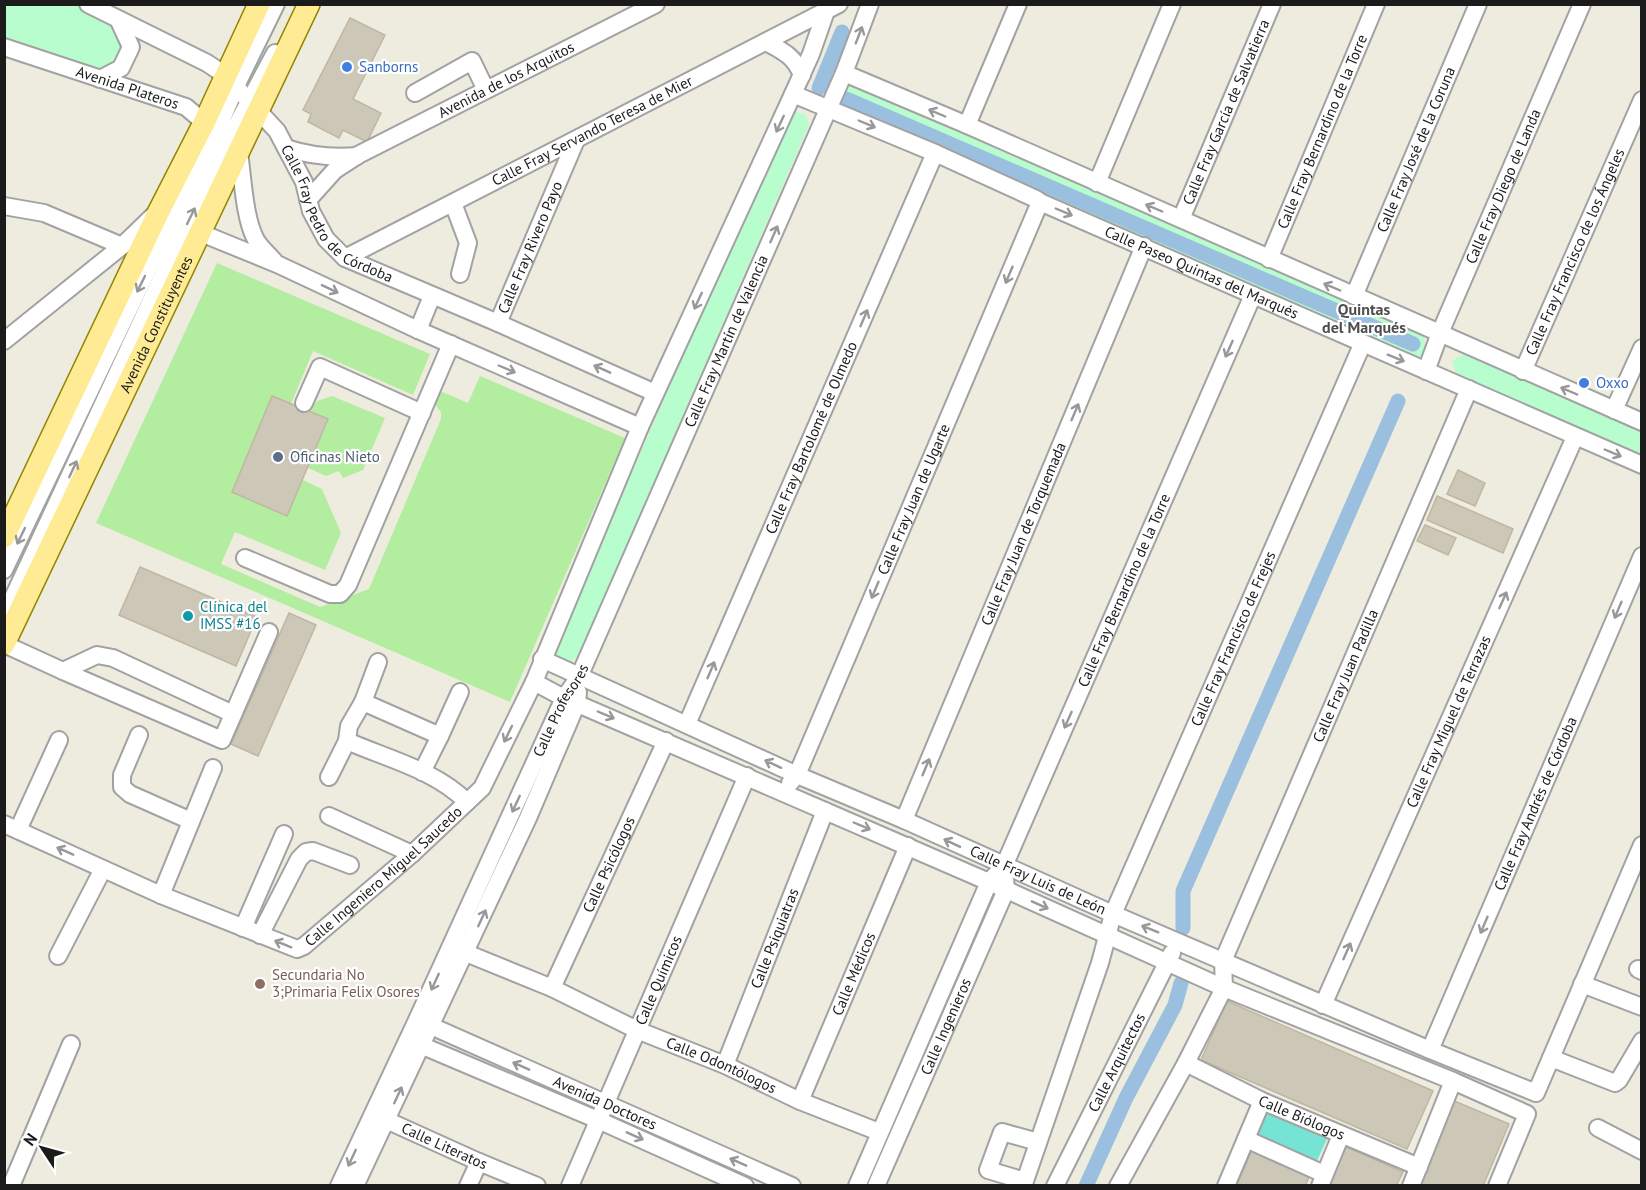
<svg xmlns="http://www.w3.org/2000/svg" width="1646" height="1190" viewBox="0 0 1646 1190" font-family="'PT Sans',sans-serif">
	<rect width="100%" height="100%" fill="#eeecdf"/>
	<g fill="#b3eda0">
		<path d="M 217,263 L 430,354 L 413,395 L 313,351 L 291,404 L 272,396 L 232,492 L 287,516 L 303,480 L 322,489 L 341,533 L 325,570 L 235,532 L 221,564 L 320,607 L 369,589 L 441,419 L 441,412 L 435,405 L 440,391 L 468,403 L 480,376 L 625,438 L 510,702 L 96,523 Z"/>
		<path d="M 332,396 L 385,418 L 363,470 L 343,478 L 339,471 L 326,476 L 308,468 L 328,419 L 308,411 L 317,401 Z"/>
	</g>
	<g fill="#b7fdcd">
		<path d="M 4,5 L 88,5 L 119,21 L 131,47 L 100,79 L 5,47 Z"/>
		<path d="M 853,86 L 1424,336 L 1426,350 L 1417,359 L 842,110 L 835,103 L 842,87 Z"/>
		<path d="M 795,112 C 804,113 808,115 809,125 L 579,655 L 572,662 L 560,662 L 556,655 L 556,646 L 788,116 Z"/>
		<path d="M 1465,353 L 1641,429 L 1641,459 L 1457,377 L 1452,361 Z"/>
	</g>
	<path fill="#76e4d4" d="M 1267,1113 L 1327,1139 L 1317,1161 L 1258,1135 Z"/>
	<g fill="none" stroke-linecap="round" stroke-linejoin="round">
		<g stroke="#9bbfdf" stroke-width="15">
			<path d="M 819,88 L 842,32"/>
			<path d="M 846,99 L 1413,344"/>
			<path d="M 1183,928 L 1183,891 L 1398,401"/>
			<path d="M 1086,1186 L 1126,1098 L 1175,1005 L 1181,983"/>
		</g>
	</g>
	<g fill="#cdc7b8" stroke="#c0b6a1" stroke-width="1.5">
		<path d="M 350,18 L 385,35 L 353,99 L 381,113 L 367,142 L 343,130 L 339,138 L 308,122 L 311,114 L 303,110 Z"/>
		<path d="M 272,396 L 328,419 L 287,516 L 232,492 Z"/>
		<path d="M 1458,470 L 1485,483 L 1475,506 L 1447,494 Z"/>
		<path d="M 1437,496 L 1513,529 L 1503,553 L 1427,520 Z"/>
		<path d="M 1425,525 L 1456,538 L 1448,555 L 1417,541 Z"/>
		<path d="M 140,567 L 257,617 L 236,666 L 119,615 Z"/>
		<path d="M 289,613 L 316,625 L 258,756 L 231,744 Z"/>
		<path d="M 1227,1001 L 1433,1091 L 1407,1149 L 1201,1060 Z"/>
		<path d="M 1452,1100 L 1509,1124 L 1483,1186 L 1415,1186 Z"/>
		<path d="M 1344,1146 L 1403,1172 L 1396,1186 L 1328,1186 Z"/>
		<path d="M 1252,1150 L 1310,1175 L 1305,1186 L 1236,1186 Z"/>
	</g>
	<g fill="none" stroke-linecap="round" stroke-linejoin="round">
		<g stroke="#a2a2a2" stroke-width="20">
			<g id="minor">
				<path id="s1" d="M 88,4 L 207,63 L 225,75 L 277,131 L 304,182 L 311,211 L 326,239 L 345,258 L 498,323 L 655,393"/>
				<path d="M 766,42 C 783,51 794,56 802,75"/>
				<path id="s2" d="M 4,47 L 186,107 L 212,129"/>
				<path d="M 844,73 L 967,125 L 1642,422"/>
				<path d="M 100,79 L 121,68 L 131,47 L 119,21"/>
				<path d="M 415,93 L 472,61 L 486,90"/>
				<path id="s3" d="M 793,94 L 935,153 L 1036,199 L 1040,202 L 1642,465"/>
				<path d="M 967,125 L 1018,4"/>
				<path d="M 286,148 C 310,156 332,158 357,156"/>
				<path d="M 236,150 L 239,153 C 243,178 244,218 256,240 C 260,247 268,254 274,261"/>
				<path d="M 1097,183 L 1172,4"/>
				<path id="s4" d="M 308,200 L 335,170 L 358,155 L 656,4"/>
				<path d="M 453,203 L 468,243 L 460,274"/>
				<path d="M 4,206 L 44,213 L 122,246"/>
				<path id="s5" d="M 1181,219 L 1272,4"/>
				<path d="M 201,233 L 277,264 L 418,330 L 640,427"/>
				<path id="s6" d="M 345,258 L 839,4"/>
				<path id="s7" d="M 1269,259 L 1376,4"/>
				<path id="s8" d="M 1354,296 L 1478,4"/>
				<path id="s9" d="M 498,323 L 576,140"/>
				<path d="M 418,330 L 432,296"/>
				<path d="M 4,341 L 122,246 L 153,216"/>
				<path id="s10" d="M 1426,371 L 1440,333 L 1582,4"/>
				<path id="s11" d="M 1523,371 L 1642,100"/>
				<path d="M 304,403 L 320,367 L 422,413"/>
				<path d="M 1614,410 L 1642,348"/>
				<path d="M 245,558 L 330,594 L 340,594 L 348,585 L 451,344"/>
				<path d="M 4,570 L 153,259 L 216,133 L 236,86 L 276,4"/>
				<path d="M 4,617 L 167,266 L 227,143 L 275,53"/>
				<path d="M 4,644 L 63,671 L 97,655 L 113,658 L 233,714"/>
				<path id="s12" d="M 542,659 L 797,775 L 904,820 L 1113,914 L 1430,1050 L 1536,1093 L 1642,845"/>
				<path d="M 63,671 L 222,740 L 269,632"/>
				<path d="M 534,682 L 564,698 L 989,882 L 1224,988 L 1453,1081 L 1527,1114 L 1497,1186"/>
				<path d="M 363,702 L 378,662"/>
				<path id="s13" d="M 687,724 L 935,153"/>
				<path d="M 139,735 L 122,775 L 122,787 L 130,794 L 191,821"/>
				<path d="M 440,736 L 460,692"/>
				<path d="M 422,772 L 440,736 L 363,702 L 349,726 L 347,741 C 388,759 435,770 467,802"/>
				<path d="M 329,777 L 347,741"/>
				<path id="s14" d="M 790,783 L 797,775 L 1040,202"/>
				<path d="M 329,816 L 412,854"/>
				<path id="s15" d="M 904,820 L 1144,246"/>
				<path id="s16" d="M 4,824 L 161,895 L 297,949 L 304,946 L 412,854 L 482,788 L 534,682 L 640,427 L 793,94 L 811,54 L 826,11"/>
				<path d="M 18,830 L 59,740"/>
				<path d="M 161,895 L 213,768"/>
				<path d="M 243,928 L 284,834"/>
				<path d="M 260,935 L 299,859 L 306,852 L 313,851 L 350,865"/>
				<path id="s17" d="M 466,953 L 552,988 L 637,1030 L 725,1065 L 800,1101 L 879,1132"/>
				<path d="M 58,956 L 103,869"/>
				<path d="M 1638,969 L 1642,971"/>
				<path d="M 1582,984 L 1642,1007"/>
				<path id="s18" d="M 552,988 L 666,741"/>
				<path id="s19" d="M 1323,1005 L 1575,437"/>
				<path id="s20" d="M 422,1022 L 792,1186"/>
				<path d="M 411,1041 L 598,1120 L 745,1186"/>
				<path id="s21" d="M 1430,1050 L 1642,556"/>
				<path d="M 1551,1058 L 1615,1083 L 1619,1080 L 1642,1041"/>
				<path id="s22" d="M 1186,1063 L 1262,1101 L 1419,1167"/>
				<path id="s23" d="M 725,1065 L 825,811"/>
				<path id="s24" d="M 800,1101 L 908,846"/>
				<path id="s25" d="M 386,1120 L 479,1162 L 537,1186"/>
				<path d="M 1598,1128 L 1642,1151"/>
				<path d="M 1246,1139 L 1324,1174"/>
				<path id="s26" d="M 1038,1142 L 1002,1132 L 988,1170 L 1025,1181 L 1100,963 L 1113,914 L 1362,345"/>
				<path d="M 11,1186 L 71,1044"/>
				<path id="s27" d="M 339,1186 L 417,1020 L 564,698 L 579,677 L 844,73 L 870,4"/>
				<path d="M 355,1186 L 528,818 L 577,703 L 578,692"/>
				<path d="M 468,1186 L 479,1162"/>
				<path id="s28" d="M 570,1186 L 747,776"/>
				<path id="s29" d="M 857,1186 L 989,882 L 1004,866 L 1253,295"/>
				<path id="s30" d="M 876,1186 L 1006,890 L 1005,879"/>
				<path id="s31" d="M 1055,1186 L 1172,953"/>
				<path id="s32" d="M 1118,1186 L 1186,1063 L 1224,988 L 1223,961 L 1469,389"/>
				<path d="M 1226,1186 L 1262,1101"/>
				<path d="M 1320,1186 L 1341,1135"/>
				<path d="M 1411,1186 L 1453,1081"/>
			</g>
		</g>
		<g stroke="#928500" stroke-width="24">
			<g id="major">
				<path d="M 4,537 L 159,211 L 204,123 L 259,4"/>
				<path id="s33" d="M 4,644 L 309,4"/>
			</g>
		</g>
		<use href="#minor" stroke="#fff" stroke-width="16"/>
		<use href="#major" stroke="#ffeb93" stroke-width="21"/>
	</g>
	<defs><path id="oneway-shaft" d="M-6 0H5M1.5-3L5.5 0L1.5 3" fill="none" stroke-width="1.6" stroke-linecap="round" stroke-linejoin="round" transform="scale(1.5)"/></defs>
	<g stroke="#989898">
		<use href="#oneway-shaft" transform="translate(859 35) rotate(-69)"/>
		<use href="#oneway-shaft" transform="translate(937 113) rotate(-157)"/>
		<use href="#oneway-shaft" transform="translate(780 124) rotate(115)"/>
		<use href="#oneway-shaft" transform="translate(867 124) rotate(23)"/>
		<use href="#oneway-shaft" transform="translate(1154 208) rotate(-157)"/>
		<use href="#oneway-shaft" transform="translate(1064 212) rotate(23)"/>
		<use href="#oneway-shaft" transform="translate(191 216) rotate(-64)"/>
		<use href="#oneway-shaft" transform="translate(774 234) rotate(-66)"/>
		<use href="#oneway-shaft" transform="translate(1009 275) rotate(113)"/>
		<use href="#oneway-shaft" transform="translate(141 284) rotate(116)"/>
		<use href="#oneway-shaft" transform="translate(1332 287) rotate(-157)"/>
		<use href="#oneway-shaft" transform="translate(330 289) rotate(25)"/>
		<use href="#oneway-shaft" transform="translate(698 301) rotate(115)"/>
		<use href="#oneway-shaft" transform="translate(864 318) rotate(-67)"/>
		<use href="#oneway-shaft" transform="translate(1229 349) rotate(114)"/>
		<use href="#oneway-shaft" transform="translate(1396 358) rotate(22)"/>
		<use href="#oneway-shaft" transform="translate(507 369) rotate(23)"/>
		<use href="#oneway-shaft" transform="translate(602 369) rotate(-156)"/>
		<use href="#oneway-shaft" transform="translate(1569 391) rotate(-157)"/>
		<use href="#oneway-shaft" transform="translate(1075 412) rotate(-67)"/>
		<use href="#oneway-shaft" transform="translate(1613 453) rotate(23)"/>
		<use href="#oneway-shaft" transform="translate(73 469) rotate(-65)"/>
		<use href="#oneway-shaft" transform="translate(21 536) rotate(116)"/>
		<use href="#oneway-shaft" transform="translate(875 590) rotate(113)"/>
		<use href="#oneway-shaft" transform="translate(1503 600) rotate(-66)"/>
		<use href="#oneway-shaft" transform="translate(1618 610) rotate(113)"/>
		<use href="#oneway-shaft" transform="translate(711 670) rotate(-67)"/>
		<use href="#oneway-shaft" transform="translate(606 715) rotate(23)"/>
		<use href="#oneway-shaft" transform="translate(1068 720) rotate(114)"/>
		<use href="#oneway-shaft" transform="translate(508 734) rotate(116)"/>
		<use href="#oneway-shaft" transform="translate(773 764) rotate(-155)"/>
		<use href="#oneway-shaft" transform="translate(926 767) rotate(-67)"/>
		<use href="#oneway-shaft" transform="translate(516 804) rotate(115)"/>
		<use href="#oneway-shaft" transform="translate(862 826) rotate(23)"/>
		<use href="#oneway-shaft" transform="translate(952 843) rotate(-155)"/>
		<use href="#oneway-shaft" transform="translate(65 851) rotate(-156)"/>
		<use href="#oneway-shaft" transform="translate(1040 905) rotate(24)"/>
		<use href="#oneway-shaft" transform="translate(482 918) rotate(-65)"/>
		<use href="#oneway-shaft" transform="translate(1484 925) rotate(113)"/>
		<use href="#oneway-shaft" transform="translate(1150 929) rotate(-158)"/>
		<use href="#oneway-shaft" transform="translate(283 944) rotate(-158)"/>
		<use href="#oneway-shaft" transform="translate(1347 951) rotate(-66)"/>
		<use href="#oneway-shaft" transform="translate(435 982) rotate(115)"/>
		<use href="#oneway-shaft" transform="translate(521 1066) rotate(-156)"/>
		<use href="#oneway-shaft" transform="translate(398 1095) rotate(-65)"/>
		<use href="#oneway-shaft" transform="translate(635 1136) rotate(24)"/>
		<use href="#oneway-shaft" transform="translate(352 1158) rotate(115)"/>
		<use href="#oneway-shaft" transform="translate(738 1162) rotate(-156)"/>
	</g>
	<g fill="#3f7fe0" stroke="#fff" stroke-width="2">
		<circle cx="347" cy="67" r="6"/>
		<circle cx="1584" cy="383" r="6"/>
	</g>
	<circle fill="#5c6f8a" stroke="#fff" stroke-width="2" cx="278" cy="457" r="6"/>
	<circle fill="#0f9aa8" stroke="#fff" stroke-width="2" cx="188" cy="616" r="6"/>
	<circle fill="#8d6e63" stroke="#fff" stroke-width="2" cx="260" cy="984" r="6"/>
	<g text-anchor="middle" stroke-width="4.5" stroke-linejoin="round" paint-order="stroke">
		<g font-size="15" fill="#366cbe" stroke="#fff" text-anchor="start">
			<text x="359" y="72">Sanborns</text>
			<text x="1596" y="388">Oxxo</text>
		</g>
		<g font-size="15" fill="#1b1b1b" stroke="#fff">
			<text dy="5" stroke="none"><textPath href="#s4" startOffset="234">Avenida de los Arquitos</textPath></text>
			<text dy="5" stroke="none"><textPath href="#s2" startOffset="130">Avenida Plateros</textPath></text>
			<text dy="5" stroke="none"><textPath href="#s5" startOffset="116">Calle Fray García de Salvatierra</textPath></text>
			<text dy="5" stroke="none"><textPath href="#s6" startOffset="278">Calle Fray Servando Teresa de Mier</textPath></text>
			<text dy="5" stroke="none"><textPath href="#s7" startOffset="138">Calle Fray Bernardino de la Torre</textPath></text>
			<text dy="5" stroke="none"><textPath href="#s8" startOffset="159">Calle Fray José de la Coruna</textPath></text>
			<text dy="5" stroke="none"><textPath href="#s10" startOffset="200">Calle Fray Diego de Landa</textPath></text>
			<text dy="5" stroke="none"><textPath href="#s1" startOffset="338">Calle Fray Pedro de Córdoba</textPath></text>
			<text dy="5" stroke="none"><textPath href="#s9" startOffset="82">Calle Fray Rivero Payo</textPath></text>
			<text dy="5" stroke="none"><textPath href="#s11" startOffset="130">Calle Fray Francisco de los Ángeles</textPath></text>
			<text dy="5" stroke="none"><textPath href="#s3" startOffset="446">Calle Paseo Quintas del Marqués</textPath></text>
			<text dy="5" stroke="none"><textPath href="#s33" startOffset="354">Avenida Constituyentes</textPath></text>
			<text dy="5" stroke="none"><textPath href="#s27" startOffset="930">Calle Fray Martín de Valencia</textPath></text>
			<text dy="5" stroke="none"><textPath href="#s13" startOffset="312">Calle Fray Bartolomé de Olmedo</textPath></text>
			<text dy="5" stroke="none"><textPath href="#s14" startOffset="310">Calle Fray Juan de Ugarte</textPath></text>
			<text dy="5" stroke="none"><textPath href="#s15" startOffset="310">Calle Fray Juan de Torquemada</textPath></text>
			<text dy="5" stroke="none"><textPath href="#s29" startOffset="654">Calle Fray Bernardino de la Torre</textPath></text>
			<text dy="5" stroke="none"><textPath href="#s26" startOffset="698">Calle Fray Francisco de Frejes</textPath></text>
			<text dy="5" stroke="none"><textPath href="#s32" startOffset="562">Calle Fray Juan Padilla</textPath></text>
			<text dy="5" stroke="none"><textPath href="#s19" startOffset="310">Calle Fray Miguel de Terrazas</textPath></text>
			<text dy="5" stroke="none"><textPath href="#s27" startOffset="525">Calle Profesores</textPath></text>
			<text dy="5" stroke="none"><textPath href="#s21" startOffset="268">Calle Fray Andrés de Córdoba</textPath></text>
			<text dy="5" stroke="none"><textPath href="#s18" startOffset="136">Calle Psicólogos</textPath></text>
			<text dy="5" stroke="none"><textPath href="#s16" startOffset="432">Calle Ingeniero Miguel Saucedo</textPath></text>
			<text dy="5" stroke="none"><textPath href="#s12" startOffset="543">Calle Fray Luis de León</textPath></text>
			<text dy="5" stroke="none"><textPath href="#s23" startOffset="136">Calle Psiquiatras</textPath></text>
			<text dy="5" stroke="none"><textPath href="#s24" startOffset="138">Calle Médicos</textPath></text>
			<text dy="5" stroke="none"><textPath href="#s28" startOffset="224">Calle Químicos</textPath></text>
			<text dy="5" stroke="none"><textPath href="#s30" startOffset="174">Calle Ingenieros</textPath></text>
			<text dy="5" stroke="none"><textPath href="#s31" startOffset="138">Calle Arquitectos</textPath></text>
			<text dy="5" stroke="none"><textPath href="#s17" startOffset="279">Calle Odontólogos</textPath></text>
			<text dy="5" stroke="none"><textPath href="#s20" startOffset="200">Avenida Doctores</textPath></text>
			<text dy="5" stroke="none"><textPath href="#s22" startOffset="128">Calle Biólogos</textPath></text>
			<text dy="5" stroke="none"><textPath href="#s25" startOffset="64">Calle Literatos</textPath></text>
		</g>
		<g font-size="15" fill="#4e5e75" stroke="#fff" text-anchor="start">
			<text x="290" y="462">Oficinas Nieto</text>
		</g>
		<g font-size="15" fill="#0d838f" stroke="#fff" text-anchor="start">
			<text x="200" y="612">Clínica del<tspan x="200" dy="17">IMSS #16</tspan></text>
		</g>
		<g font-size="15" fill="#785e54" stroke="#fff" text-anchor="start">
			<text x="272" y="980">Secundaria No<tspan x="272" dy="17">3;Primaria Felix Osores</tspan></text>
		</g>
		<g font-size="16" font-weight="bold" fill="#4e4e4e" stroke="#fff">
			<text x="1364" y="315">Quintas<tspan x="1364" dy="18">del Marqués</tspan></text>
		</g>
	</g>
	<rect width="1646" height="1190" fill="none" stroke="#1b1b1b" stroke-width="12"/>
	<g transform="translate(42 1148) rotate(306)" stroke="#ffffff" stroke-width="4.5" paint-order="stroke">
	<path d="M0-4.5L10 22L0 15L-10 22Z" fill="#1b1b1b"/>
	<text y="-9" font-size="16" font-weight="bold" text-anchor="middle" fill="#1b1b1b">N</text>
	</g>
</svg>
